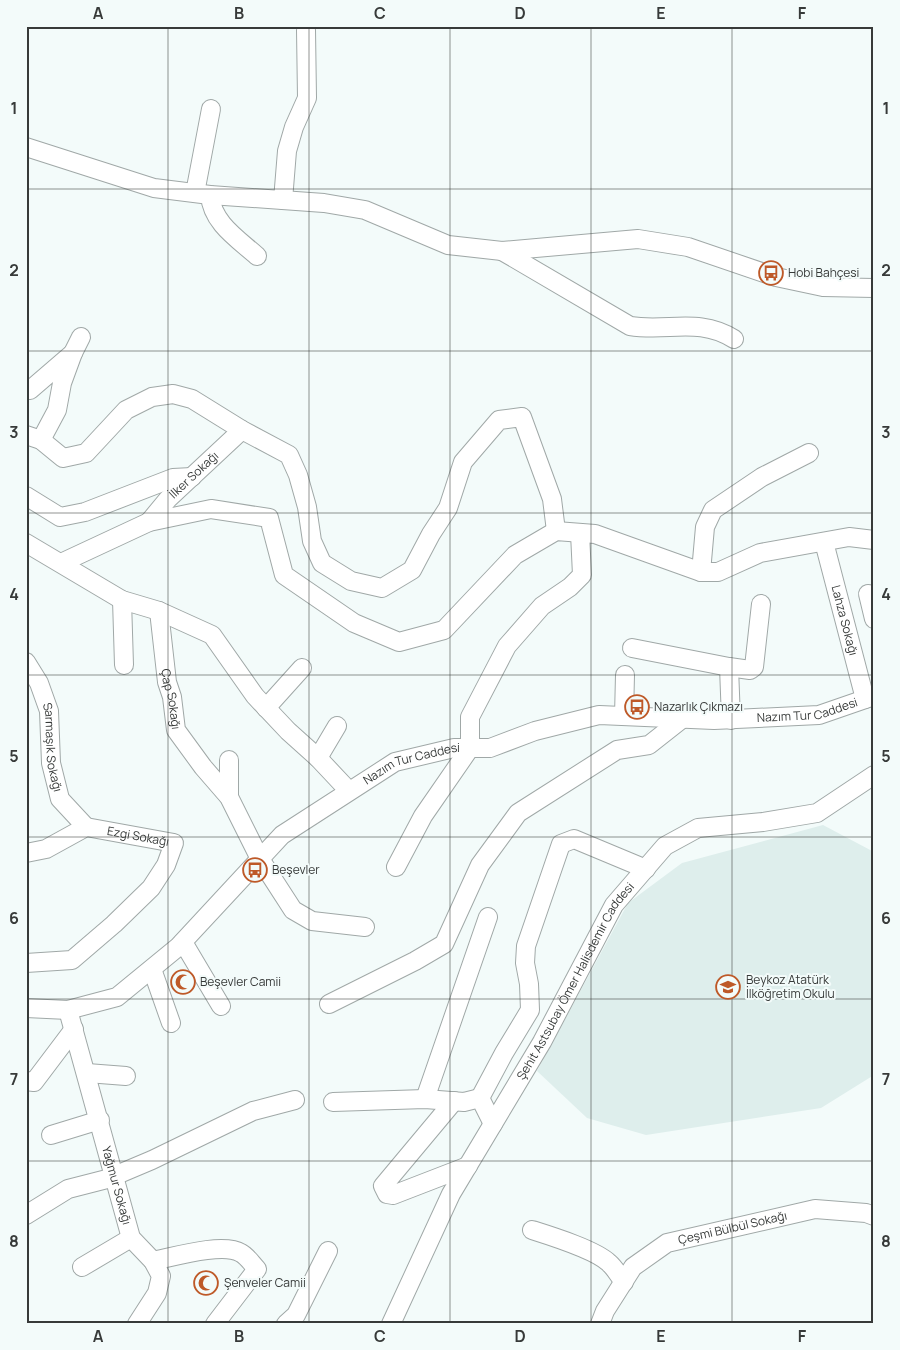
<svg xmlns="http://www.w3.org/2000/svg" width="900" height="1350" viewBox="0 0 900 1350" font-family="Manrope,sans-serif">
	<rect width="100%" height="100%" fill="#f3fbfa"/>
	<path fill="#deeeec" d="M 823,825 L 874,852 L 874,1075 L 821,1108 L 646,1135 L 587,1118 L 537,1071 L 628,903 L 682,863 Z"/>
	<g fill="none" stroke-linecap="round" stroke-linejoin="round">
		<g stroke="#a0a8a7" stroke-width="20">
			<g id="minor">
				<path d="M 26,147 L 154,188 L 210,195 L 324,203 L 365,210 L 448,245 L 502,251 L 638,239 L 688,247 L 776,277 L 823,287 L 874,288"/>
				<path d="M 195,193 L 211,109"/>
				<path d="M 210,195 C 212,223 238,239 257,256"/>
				<path d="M 283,200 L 287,151 L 294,127 L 307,98 L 306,30"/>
				<path d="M 502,251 L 630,326 C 668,332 699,317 734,339"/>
				<path d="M 73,353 L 81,337"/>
				<path d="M 26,389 L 30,390 L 73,353 L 62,383 L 57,410 L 41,440"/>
				<path d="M 26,435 L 41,440 L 63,458 L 86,453 L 126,410 L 152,397 L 173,394 L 192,399 L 242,430 L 289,455 L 298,475 L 307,507 L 312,541 L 322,563 L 351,581 L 382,588 L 412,570 L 431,534 L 448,508 L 463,462 L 499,420 L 522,417 L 552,499 L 556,531"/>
				<path d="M 26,496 L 60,517 L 85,512 L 173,478 L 192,477"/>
				<path id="s1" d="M 149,522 L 168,499 L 242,430"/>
				<path id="s2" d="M 824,542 L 865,699"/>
				<path d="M 26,543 L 122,600 L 159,611 L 212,635 L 255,696 L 288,731 L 318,758 L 349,791"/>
				<path d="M 61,563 L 149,522 L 211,509 L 269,518 L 284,575 L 354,623 L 399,642 L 444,630 L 515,555 L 556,531 L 595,534 L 701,572 L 718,572 L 760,553 L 849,537 L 874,540"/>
				<path d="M 701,572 L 705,527 L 713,510 L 762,477 L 809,453"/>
				<path d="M 868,594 L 874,619"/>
				<path d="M 122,600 L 124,665"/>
				<path id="s3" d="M 159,611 L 167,682 L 172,697 L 176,730 L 203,767 L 229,797 L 260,859 L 293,910 L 312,921 L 365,927"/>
				<path d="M 632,648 L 729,667 L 731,720"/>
				<path id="s4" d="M 26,662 L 39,683 L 49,711 L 51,763 L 60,799 L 86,827"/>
				<path d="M 729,667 L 750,670 L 754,667 L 761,604"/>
				<path d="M 266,708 L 302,668"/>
				<path d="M 624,716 L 625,675"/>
				<path d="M 318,758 L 337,726"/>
				<path d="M 229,760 L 229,797"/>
				<path id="s5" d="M 26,853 L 46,849 L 86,827 L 174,843 L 166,865 L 151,888 L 114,924 L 72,960 L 26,963"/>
				<path d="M 396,867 L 423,816 L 470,748 L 470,717 L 507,646 L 542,606 L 570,587 L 582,575 L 580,533"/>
				<path d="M 183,942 L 221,1006"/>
				<path d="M 152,969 L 171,1023"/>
				<path d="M 329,1004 L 415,961 L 444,944 L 480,865 L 518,813 L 617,750 L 649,745 L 682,719"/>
				<path id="s6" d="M 26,1008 L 68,1010 L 117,997 L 178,947 L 282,835 L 395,762 L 454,748 L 490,748 L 535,731 L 599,715 L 714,720 L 819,715 L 874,696"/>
				<path id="s7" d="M 68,1010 L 131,1238 L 153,1261 L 161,1276 L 157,1293 L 137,1324"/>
				<path d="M 87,1073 L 126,1076"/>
				<path d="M 26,1081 L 34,1082 L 74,1029"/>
				<path d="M 480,1098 L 504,1053 L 530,1010 L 529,984 L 525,963 L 526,946 L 561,844 L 574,839 L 646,869"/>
				<path d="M 425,1099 L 488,917"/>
				<path d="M 454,1101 L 383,1186 L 387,1194 L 393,1195 L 468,1166"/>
				<path d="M 333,1102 L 425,1099 L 464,1102 L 480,1098 L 493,1124"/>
				<path d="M 51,1135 L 100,1120"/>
				<path d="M 26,1215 L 68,1189 L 107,1179 L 152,1160 L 253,1111 L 295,1100"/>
				<path d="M 532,1230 C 551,1236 596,1250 609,1263 C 615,1268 619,1276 624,1282"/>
				<path d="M 153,1261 C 173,1257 223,1242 241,1253 C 247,1256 252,1264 257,1269 L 215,1324"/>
				<path d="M 82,1267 L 131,1238"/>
				<path d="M 286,1324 L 296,1315 L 328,1251"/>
				<path id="s8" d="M 391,1324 L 451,1194 L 542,1042 L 614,905 L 665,846 L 698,828 L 763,822 L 817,813 L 874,775"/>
				<path id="s9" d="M 600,1324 L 605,1311 L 633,1267 L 667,1243 L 815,1209 L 866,1213 L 874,1216"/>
			</g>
		</g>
		<use href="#minor" stroke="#fff" stroke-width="18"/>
	</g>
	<path fill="none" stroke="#373a39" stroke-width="1" stroke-opacity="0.55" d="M 168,26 L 168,1324M 309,26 L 309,1324M 450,26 L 450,1324M 591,26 L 591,1324M 732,26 L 732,1324M 26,189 L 874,189M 26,351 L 874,351M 26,513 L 874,513M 26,675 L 874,675M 26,837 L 874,837M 26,999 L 874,999M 26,1161 L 874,1161"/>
	<defs>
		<g id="bus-ring" transform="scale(1.25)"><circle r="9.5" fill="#f3fbfa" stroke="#be5928" stroke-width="1.5"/><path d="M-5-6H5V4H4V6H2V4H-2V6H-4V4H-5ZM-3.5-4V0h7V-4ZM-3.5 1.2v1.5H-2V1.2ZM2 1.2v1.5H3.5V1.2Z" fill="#be5928"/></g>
		<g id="mosque-ring" transform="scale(1.25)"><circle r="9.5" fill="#f3fbfa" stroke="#be5928" stroke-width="1.5"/><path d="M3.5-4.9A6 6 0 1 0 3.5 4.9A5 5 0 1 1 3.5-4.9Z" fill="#be5928"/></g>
		<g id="school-ring" transform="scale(1.25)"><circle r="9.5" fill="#f3fbfa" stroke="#be5928" stroke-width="1.5"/><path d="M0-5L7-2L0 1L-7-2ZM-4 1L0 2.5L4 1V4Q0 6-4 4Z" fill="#be5928"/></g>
	</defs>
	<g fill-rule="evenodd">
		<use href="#bus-ring" x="771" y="273"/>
		<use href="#bus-ring" x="637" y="707"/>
		<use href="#bus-ring" x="255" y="870"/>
		<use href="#mosque-ring" x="183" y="982"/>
		<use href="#school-ring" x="728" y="987"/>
		<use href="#mosque-ring" x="206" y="1283"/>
	</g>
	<g text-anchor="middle" stroke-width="4" stroke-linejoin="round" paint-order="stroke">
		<g font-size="12" fill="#373a39" stroke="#f3fbfa" text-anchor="start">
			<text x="788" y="277">Hobi Bahçesi</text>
			<text x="654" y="711">Nazarlık Çıkmazı</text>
			<text x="272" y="874">Beşevler</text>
			<text x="746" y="984">Beykoz Atatürk<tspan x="746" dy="14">İlköğretim Okulu</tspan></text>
			<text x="200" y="986">Beşevler Camii</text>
			<text x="224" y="1287">Şenveler Camii</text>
		</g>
		<g font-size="12" fill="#373a39" stroke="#f3fbfa">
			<text dy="4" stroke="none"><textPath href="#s1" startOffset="65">İlker Sokağı</textPath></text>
			<text dy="4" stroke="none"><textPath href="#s2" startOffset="81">Lahza Sokağı</textPath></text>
			<text dy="4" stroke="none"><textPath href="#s3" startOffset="89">Çap Sokağı</textPath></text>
			<text dy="4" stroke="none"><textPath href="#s6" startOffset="879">Nazım Tur Caddesi</textPath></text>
			<text dy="4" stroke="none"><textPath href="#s4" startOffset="91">Sarmaşık Sokağı</textPath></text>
			<text dy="4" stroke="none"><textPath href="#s6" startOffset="474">Nazım Tur Caddesi</textPath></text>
			<text dy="4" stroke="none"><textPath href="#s5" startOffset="119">Ezgi Sokağı</textPath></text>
			<text dy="4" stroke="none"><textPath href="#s8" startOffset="390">Şehit Astsubay Ömer Halisdemir Caddesi</textPath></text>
			<text dy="4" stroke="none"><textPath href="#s7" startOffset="182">Yağmur Sokağı</textPath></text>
			<text dy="4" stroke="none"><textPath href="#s9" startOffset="175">Çeşmi Bülbül Sokağı</textPath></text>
		</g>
	</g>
	<rect width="900" height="1350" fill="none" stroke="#f3fbfa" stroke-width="55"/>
	<rect x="28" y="28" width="844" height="1294" fill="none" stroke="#373a39" stroke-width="2"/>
	<g font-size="16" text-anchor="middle" font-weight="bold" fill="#373a39">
		<text x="98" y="19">A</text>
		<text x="239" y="19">B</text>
		<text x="380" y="19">C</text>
		<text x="520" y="19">D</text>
		<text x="661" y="19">E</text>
		<text x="802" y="19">F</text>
		<text x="14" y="114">1</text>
		<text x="886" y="114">1</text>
		<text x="14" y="276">2</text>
		<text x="886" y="276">2</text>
		<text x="14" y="438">3</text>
		<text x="886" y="438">3</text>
		<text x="14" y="600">4</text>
		<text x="886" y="600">4</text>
		<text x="14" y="762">5</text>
		<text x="886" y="762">5</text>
		<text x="14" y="924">6</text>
		<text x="886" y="924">6</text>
		<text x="14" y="1085">7</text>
		<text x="886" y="1085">7</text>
		<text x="14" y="1247">8</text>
		<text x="886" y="1247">8</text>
		<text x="98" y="1342">A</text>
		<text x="239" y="1342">B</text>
		<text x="380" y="1342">C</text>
		<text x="520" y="1342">D</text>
		<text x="661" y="1342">E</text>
		<text x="802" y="1342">F</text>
	</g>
</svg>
